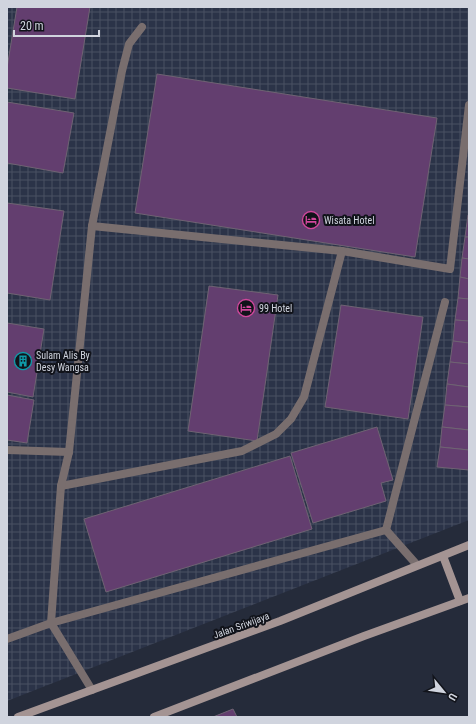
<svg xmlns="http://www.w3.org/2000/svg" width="476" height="724" viewBox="0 0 476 724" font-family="'Roboto Condensed',sans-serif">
	<defs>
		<pattern id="industrial-grid" width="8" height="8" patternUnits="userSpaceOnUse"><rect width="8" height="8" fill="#2b3348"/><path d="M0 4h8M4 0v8" fill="none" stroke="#495062"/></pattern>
	</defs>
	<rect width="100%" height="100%" fill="#252b3a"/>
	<path fill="url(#industrial-grid)" d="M 7,7 L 469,7 L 469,520 L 7,701 Z"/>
	<g fill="#633e6f" stroke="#6f6373">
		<path d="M 17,7 L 90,7 L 75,99 L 7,88 L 7,68 Z"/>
		<path d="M 157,74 L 437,118 L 415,257 L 135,213 Z"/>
		<path d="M 7,102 L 74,113 L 63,173 L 7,163 Z"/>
		<path d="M 7,203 L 64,211 L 50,300 L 7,293 Z"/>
		<path d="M 468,215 L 469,215 L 469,237 L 465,237 Z"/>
		<path d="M 465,237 L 469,237 L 469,259 L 462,258 Z"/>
		<path d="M 462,258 L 469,259 L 469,279 L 460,277 Z"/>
		<path d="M 460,277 L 469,279 L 469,299 L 458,298 Z"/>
		<path d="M 209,286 L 278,295 L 257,441 L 188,431 Z"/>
		<path d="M 458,298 L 469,299 L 469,321 L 455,320 Z"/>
		<path d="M 341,305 L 423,317 L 408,419 L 325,407 Z"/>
		<path d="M 455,320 L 469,321 L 469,343 L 453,341 Z"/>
		<path d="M 7,323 L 44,329 L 33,397 L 7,392 Z"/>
		<path d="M 453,341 L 469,343 L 469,364 L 450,362 Z"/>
		<path d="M 450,362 L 469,364 L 469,387 L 447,384 Z"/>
		<path d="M 447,384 L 469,387 L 469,407 L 445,405 Z"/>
		<path d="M 7,395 L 34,400 L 27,443 L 7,440 Z"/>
		<path d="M 445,405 L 469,407 L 469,430 L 442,427 Z"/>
		<path d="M 377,427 L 393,480 L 381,483 L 386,501 L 313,523 L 291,453 Z"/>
		<path d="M 442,427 L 469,430 L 469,450 L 440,447 Z"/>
		<path d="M 440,447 L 469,450 L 469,470 L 437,467 Z"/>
		<path d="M 290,456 L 312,529 L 106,592 L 84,519 Z"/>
		<path d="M 233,709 L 237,717 L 213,717 Z"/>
	</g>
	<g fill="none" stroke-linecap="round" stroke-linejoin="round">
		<g stroke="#796e6e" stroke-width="8">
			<path d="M 92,226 L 342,251 L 450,269 L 469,105"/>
			<path d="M 7,450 L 69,452"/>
			<path d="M 61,486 L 242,451 L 276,434 L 291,419 L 304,397 L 342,251"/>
			<path d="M 386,530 L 445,302"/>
			<path d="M 386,530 L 417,565"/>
			<path d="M 7,639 L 51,623 L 386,530"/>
			<path d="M 92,690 L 51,623 L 61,486 L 69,452 L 92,226 L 122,71 L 129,44 L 142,27"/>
		</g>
		<g stroke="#a49493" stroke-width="8">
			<path d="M 443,556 L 460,601"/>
			<path d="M 18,717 L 280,621 L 469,545"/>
			<path d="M 154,717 L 364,636 L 469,598"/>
		</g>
	</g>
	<defs>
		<g id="hotel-ring" transform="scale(0.9)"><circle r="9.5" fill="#11131a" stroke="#d1479c" stroke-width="1.5"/><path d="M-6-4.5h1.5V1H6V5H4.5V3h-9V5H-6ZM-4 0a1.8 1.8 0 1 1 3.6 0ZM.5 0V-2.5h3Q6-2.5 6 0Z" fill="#d1479c"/></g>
		<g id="building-ring" transform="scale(0.9)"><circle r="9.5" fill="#11131a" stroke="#0f9aa8" stroke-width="1.5"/><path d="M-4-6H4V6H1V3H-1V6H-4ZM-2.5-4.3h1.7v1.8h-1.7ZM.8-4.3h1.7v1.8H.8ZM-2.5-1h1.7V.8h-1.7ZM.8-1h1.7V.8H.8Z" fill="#0f9aa8"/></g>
	</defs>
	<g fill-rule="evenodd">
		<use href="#hotel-ring" x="311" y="220"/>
		<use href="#hotel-ring" x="246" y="308"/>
		<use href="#building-ring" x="23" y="361"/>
	</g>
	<g text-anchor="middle" stroke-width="4" stroke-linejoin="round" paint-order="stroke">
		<g font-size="10" fill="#d0d4de" stroke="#11131a" text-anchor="start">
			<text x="324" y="224">Wisata Hotel</text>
			<text x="259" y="312">99 Hotel</text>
			<text x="36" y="359">Sulam Alis By<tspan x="36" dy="12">Desy Wangsa</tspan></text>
		</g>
		<g font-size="10" fill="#d0d4de" stroke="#11131a">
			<text transform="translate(241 625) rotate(-20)" y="4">Jalan Sriwijaya</text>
		</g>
	</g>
	<rect width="476" height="724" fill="none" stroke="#d0d4de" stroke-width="16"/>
	<g transform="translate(444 692) rotate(119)" stroke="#11131a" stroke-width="3" paint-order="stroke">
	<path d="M0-3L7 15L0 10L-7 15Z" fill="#d0d4de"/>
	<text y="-6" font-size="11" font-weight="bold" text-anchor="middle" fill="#d0d4de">U</text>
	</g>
	<path d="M14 30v6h85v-6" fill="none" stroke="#d0d4de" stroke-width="2"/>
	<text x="20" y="30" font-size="12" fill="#d0d4de" stroke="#11131a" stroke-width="3" paint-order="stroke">20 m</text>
</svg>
